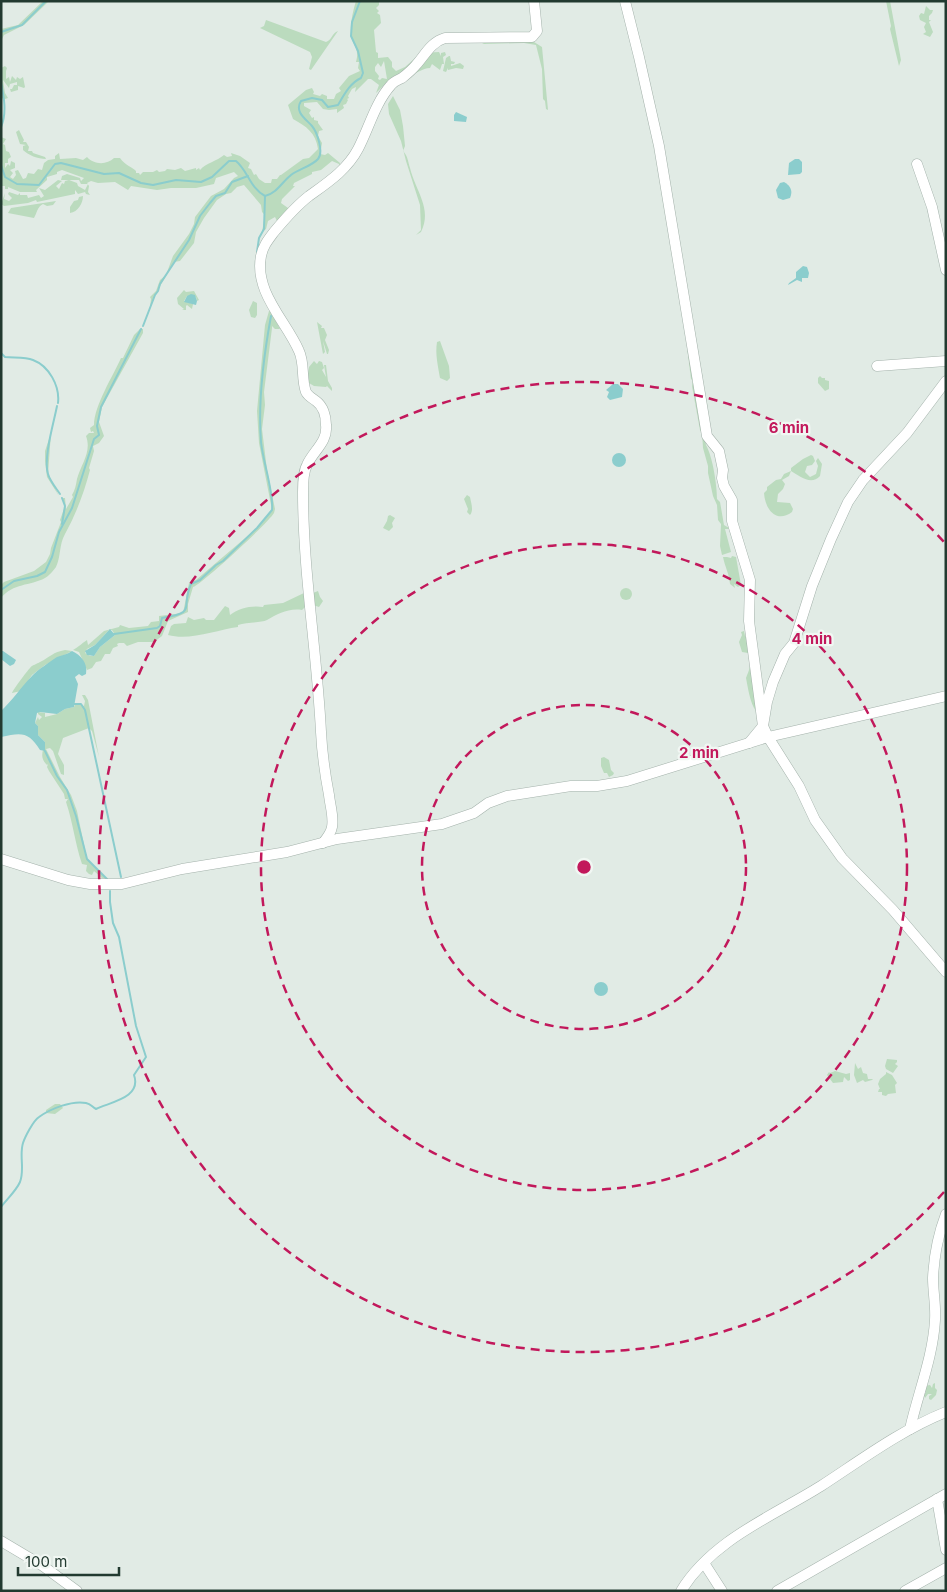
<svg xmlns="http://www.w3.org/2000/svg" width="947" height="1592" viewBox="0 0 947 1592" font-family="Inter,sans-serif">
	<rect width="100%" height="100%" fill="#e1ebe5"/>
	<g fill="#bbdbbe" fill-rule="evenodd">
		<path d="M 43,1 L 49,1 L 24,25 L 4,35 L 1,41 L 1,29 L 18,25 Z"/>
		<path d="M 356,1 L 379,1 L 379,5 L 376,8 L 379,11 L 377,13 L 380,15 L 381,23 L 374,30 L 376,52 L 378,53 L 378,58 L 388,57 L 392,62 L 392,67 L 396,71 L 405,67 L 421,53 L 439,52 L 441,56 L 441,53 L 445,52 L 446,55 L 443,57 L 444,64 L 442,64 L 440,70 L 432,64 L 430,68 C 422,68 417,74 412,74 L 412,77 L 386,83 L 376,93 L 379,85 L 371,79 L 368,79 L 355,92 L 356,87 L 352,89 L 348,96 L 349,98 L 347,99 L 348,100 L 346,104 L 343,105 L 344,108 L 337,113 L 337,109 L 329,110 L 323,109 L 317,102 L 304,103 L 304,106 L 311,110 L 309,113 L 312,118 L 314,117 L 314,120 L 318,121 L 318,123 L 323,130 L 319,131 L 318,136 L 322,143 L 320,154 L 325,155 L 328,153 L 340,163 L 339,169 L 339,164 L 332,161 L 321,170 L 312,172 L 312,174 L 294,183 L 293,186 L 295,186 L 282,199 L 281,203 L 288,208 L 293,208 L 277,221 L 275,217 L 268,221 L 266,229 L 262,232 L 265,215 L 262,212 L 261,205 L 244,185 L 237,187 L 231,193 L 226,194 L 217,200 L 204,218 L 196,232 L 194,243 L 180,261 L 174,262 L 155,295 L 150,307 L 151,299 L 150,297 L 156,291 L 160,280 L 166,275 L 173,256 L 189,234 L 194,224 L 195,217 L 211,196 L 224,189 L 234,178 L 238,176 L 234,172 L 216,178 L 214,184 L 196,188 L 171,188 L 157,190 L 131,186 L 128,190 L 115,182 L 98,183 L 91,181 L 87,183 L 89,186 L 88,192 L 90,195 L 86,194 L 85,192 L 78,194 L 75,190 L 75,194 L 37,202 L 36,200 L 28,203 L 4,206 L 1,204 L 5,193 L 4,199 L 9,201 L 12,198 L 8,194 L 9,192 L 18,195 L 20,193 L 20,195 L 27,195 L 28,198 L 39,195 L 41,198 L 44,196 L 39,188 L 45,190 L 58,180 L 62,181 L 56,186 L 59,189 L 62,183 L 64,184 L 65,181 L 69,180 L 77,183 L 78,186 L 85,190 L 88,184 L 81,184 L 79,180 L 61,180 L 62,176 L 67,174 L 80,178 L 81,181 L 84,178 L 62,170 L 57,172 L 57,174 L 47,177 L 47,180 L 36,190 L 37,192 L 20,192 L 8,187 L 8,189 L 5,189 L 5,186 L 2,186 L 1,184 L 1,137 L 6,139 L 3,144 L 5,145 L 6,151 L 9,152 L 11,157 L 8,159 L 8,163 L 5,163 L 5,168 L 8,164 L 10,166 L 11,161 L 15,163 L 15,168 L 10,170 L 13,173 L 10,177 L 13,179 L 16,175 L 15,171 L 18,170 L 23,179 L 26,178 L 28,173 L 34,174 L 38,169 L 42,170 L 44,163 L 48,160 L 55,159 L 55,156 L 59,153 L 60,159 L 76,158 L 83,160 L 87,157 C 94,165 107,165 114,158 L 120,158 C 125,165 132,167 136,171 L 136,173 L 139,173 L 140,175 L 143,172 L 153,172 L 157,170 L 159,172 L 165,171 L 167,169 L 175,170 L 181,168 L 185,171 L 196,168 L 196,170 L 199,168 L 200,170 C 206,163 217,161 224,155 L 227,157 L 232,156 L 231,153 L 240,156 L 250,163 L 248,168 L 251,169 L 254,175 L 256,174 L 259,179 L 265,183 L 271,183 L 272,179 L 277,179 L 280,175 L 281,175 L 303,159 L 309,158 L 318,149 C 316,133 306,126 293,119 L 288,105 L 306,90 L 312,88 L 314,92 L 313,94 L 320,96 L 322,94 L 327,96 L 327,99 L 334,99 L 336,94 L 341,91 L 339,88 L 349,76 L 360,71 L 358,68 L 359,62 L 356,62 C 360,47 352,46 351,34 C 350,24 353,11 356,1 ZM 384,61 L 387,79 L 382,78 L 380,80 L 378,79 L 379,76 L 375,71 L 375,67 L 378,63 L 381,67 Z"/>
		<path d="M 886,1 L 890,1 L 901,60 L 899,66 L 890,29 L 891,26 Z"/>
		<path d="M 926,6 L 930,10 L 933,10 L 932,13 L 929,16 L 929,20 L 931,20 L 929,22 L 933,32 L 930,37 L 923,34 L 926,32 L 924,27 L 926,23 L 920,20 L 919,16 L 921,13 L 924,14 Z"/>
		<path d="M 266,20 L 326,42 C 332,40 332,33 338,31 L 311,70 L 309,69 L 312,57 L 310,52 L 260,28 L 264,26 Z"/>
		<path d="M 527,40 L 534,42 L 542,47 L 548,110 L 546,109 L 545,101 L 543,99 L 542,69 L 536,45 L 524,43 L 484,44 L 480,42 Z"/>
		<path d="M 449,56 L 450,56 L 451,61 L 455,62 L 454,64 L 451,64 L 451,66 L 460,63 L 464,66 L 463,69 L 456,68 L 448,70 L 448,68 L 446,72 L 443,71 L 446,58 Z"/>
		<path d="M 5,66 L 7,68 L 6,71 L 6,79 L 9,77 L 10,82 L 12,76 L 16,80 L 17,77 L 20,79 L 23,77 L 25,87 L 24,88 L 18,86 L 18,90 L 11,92 L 10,89 L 12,89 L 14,85 L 17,85 L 17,82 L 10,84 L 9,88 L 3,80 L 5,93 L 8,98 L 5,99 L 1,98 L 1,68 Z"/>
		<path d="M 393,96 L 400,110 L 403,126 L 405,146 L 403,151 C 408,156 408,162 410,168 C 415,190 433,209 421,232 L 416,235 L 421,230 L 420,205 L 406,161 L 401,141 L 389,114 L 388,104 Z"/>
		<path d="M 19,130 L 24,140 L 23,142 L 26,142 L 29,147 L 28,151 L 32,151 L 33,153 L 45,157 L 46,159 C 38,159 28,155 23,150 L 23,146 L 26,145 L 20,144 L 16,132 Z"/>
		<path d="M 83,196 C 83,203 78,212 70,213 L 70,207 L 74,201 L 78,200 L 79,197 Z"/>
		<path d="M 56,201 L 53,205 L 47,206 L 43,204 C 37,207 37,213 34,218 L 8,213 L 11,208 Z"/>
		<path d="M 184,290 L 186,292 L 194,291 L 199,300 L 197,301 L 196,297 L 187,296 L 184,301 L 193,304 L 192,309 L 187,305 L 186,306 L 186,310 L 182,310 L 184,309 L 178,304 L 177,298 Z"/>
		<path d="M 253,301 L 257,303 L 257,315 L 255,318 L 251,317 L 249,310 Z"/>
		<path d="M 269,311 L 271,312 L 280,329 L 275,329 L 272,326 L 272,328 L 264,392 L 265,405 L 262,429 L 267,470 L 275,509 L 274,513 C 269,522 202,584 193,587 L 188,604 L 188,612 L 168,621 L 162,636 L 154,642 L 138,642 L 127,646 L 124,643 L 119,643 L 117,644 L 118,646 L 113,648 L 110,654 L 105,654 L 101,661 L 96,662 L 92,668 L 87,670 L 79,652 L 73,650 C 77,648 85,641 87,640 L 88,645 L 104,631 L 119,627 L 120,625 L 129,628 L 148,626 L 151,622 L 159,621 L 159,616 L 183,613 L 189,583 L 196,580 L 257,528 L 272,510 L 259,443 L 257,411 L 265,325 ZM 109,630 L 112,630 L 115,635 L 100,647 L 94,656 L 90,656 L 85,653 L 87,649 L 95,645 Z"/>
		<path d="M 317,322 L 322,326 L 321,328 L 324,328 L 327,335 L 325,340 L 329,350 L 328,354 L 327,354 L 323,341 L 325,352 L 323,354 Z"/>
		<path d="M 140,329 L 143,329 L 143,333 L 102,407 L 99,422 L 104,436 L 99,443 L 93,446 L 94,451 L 89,468 L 90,470 C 84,493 76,514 65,534 C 59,544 61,557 56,567 C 54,570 48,577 45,578 C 30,586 13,583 1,598 L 1,585 L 4,582 L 34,571 L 46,562 L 50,554 L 51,548 L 61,522 L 60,520 L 65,506 L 62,498 L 65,498 L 66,509 L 73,497 L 72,495 C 75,490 76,485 77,479 C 81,464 92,452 86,436 L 89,433 L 94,433 L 93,431 L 91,432 L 90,428 L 94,425 C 94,406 113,376 121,358 L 123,358 L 134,335 Z"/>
		<path d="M 440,341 L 449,366 L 450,378 L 447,381 L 440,378 C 438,366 435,354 437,342 Z"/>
		<path d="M 687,347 L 706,445 C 713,458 717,485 717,499 L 720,502 L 724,525 L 729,528 L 728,529 L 725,529 L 731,552 L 722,555 L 720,546 L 721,524 L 718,520 L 717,505 L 713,496 L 708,473 L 708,466 L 703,448 L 702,432 L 700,430 L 692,386 L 693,381 L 691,379 Z"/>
		<path d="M 314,361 L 317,364 L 319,361 L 322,362 L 324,368 L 322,370 L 326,377 L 324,365 L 326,365 L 328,381 L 332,388 L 332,391 L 327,386 L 326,387 L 314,386 L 309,383 L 307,374 L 308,374 L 309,367 Z"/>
		<path d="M 820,376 L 822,378 L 825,378 L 825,380 L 829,381 L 829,389 L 825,391 L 818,383 L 818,378 Z"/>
		<path d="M 51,433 L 48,474 L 59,496 L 47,477 L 45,461 L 45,451 Z"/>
		<path d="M 811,455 L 813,456 L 815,461 L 812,465 L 807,466 L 805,472 L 810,477 L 816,474 L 818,466 L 816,461 L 818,458 L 822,464 L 820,476 C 811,486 800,476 791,471 L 789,476 L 782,480 L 785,484 L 783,489 L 778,494 L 777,502 L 790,503 L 793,509 L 792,512 C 776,524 765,509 764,493 L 767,490 L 767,487 L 776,480 L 781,479 L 784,474 L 791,471 L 791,468 L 803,459 Z"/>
		<path d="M 467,495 L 470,497 C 471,503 474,510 470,515 L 467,512 L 468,509 L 464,499 Z"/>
		<path d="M 390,515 L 395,518 L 392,523 L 393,527 L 389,531 L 383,528 L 387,521 L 388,516 Z"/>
		<path d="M 732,556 L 736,557 L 741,585 L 738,587 L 734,584 L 735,588 L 730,584 C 729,573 725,567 723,557 L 727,557 L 731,558 Z"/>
		<circle cx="626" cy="594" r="6"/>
		<path d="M 318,591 L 320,597 L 323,601 L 319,607 L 313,605 L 313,593 Z"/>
		<path d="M 304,593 L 305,607 L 302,610 C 288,608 278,614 267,620 C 261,623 246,622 238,625 L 238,627 C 216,630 190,641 168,635 L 171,626 L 174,624 L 186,623 L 188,617 L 194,620 L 204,618 L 206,620 L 214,620 L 225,606 L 229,608 L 230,615 C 238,608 253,605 263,607 L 264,605 L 283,603 Z"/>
		<path d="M 747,630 L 751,653 L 753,676 L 759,708 L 756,711 C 750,703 748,688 746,678 C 749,670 753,663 748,653 L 742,652 L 739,642 L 742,635 L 741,632 L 744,631 L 745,636 L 747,638 L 745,632 Z"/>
		<path d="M 65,650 L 72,651 L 45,665 L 32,675 L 21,691 L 12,693 C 13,690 27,671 30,668 C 32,665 37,664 40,662 C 50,657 53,652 65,650 Z"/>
		<path d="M 82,695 L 85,695 L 88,700 L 99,757 L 92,731 L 89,728 L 63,738 L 58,754 L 64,765 L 64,775 L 61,774 L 53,751 L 50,748 L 46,749 L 60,777 L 71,795 L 77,811 L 87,859 L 107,879 L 102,878 L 94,871 L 92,875 L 89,874 L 86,871 L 87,865 L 82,864 C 75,843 73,823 66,802 L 68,799 L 65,799 L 64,794 L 49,771 L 47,767 L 48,764 L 47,765 C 39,757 43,752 45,742 L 38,735 L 38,726 L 35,723 L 38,717 L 39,720 L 42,717 L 38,714 L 38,712 L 45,713 L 45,717 L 57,714 L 65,709 L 74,707 L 76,703 L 84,706 L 85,701 Z"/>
		<path d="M 604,757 L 609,760 L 611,770 L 614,773 L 613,775 L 609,777 L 607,773 L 604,773 L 601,766 L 601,758 Z"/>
		<path d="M 887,1059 L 897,1060 L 897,1062 L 895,1064 L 898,1066 L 893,1073 L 886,1069 L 885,1066 Z"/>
		<path d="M 855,1063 L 858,1069 L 861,1067 L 863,1073 L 867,1074 L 868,1079 L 873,1079 L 872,1080 L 865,1082 L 863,1080 L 857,1083 L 854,1075 Z"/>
		<path d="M 835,1071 L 846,1074 L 850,1073 L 850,1080 L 848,1081 L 844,1077 L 843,1082 L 833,1083 L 827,1075 L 829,1072 L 830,1073 Z"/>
		<path d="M 886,1072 L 892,1075 L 897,1083 L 895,1085 L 896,1093 L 888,1094 L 886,1096 L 882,1095 L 882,1092 L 878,1092 L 879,1089 L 880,1089 L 878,1084 L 880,1079 L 886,1074 Z"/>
		<path d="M 55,1104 L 60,1104 L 63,1108 L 55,1114 L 46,1113 L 46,1110 Z"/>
		<path d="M 935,1383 L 935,1388 L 937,1390 L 936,1395 L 931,1400 L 929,1399 L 929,1396 L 932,1394 L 928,1394 L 925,1398 L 923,1393 L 926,1393 L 924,1390 L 925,1386 L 930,1385 L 932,1388 L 933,1384 Z"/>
	</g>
	<g fill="#8bcdcd">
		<path d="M 456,112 L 467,117 L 466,122 L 454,121 L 454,115 Z"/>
		<path d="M 795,159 L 799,159 L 802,162 L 802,172 L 800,174 L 788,175 L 789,163 Z"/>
		<path d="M 784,182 C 791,186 793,191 790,198 L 783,200 L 778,198 L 776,190 L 780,183 Z"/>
		<path d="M 803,266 L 807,267 L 809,273 L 808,278 L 802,278 L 802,282 L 797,280 L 788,285 L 789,283 L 796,278 L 796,272 Z"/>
		<path d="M 191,294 L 195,295 L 197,301 L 196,305 L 184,302 L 187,296 Z"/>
		<path d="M 613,384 L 618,384 L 623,389 L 622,397 L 610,400 L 607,397 L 609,392 L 606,390 Z"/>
		<circle cx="619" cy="460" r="7"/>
		<path d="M 110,629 L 115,635 L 100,647 L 94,656 L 87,655 L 85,651 L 95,645 Z"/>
		<path d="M 1,651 L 3,651 L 16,660 L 14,664 L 10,666 L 1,659 Z"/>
		<path d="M 72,651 C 81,655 88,663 86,674 L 82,676 L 79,674 L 75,677 L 78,684 L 74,707 L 65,709 L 57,714 L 40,712 L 37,713 L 35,723 L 38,726 L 38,735 L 45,742 L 45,751 L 40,750 C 29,732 22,732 1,737 L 1,711 C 12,701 21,687 32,676 C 36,671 51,661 57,657 C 62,655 68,654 72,651 Z"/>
		<circle cx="601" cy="989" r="7"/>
	</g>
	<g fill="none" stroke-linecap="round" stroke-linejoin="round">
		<g stroke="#8bcdcd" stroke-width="2">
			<path d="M 1,32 L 22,25 L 46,1"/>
			<path d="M 1,83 C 4,97 7,113 1,127"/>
			<path d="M 1,165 L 5,177 L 17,184 L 39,185 L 55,164 L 61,163 L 104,174 L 119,173 L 141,183 L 153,185 L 176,180 L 201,182 L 212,177 L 229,161 L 236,161 C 248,171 250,188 265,196 C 277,193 282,182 291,175 C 299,169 312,166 318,159 C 324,152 317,132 312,126 C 306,119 294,112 301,101 L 312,98 L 322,100 L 328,107 L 338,105 C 344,95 350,83 361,78 L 363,73 L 358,51 L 351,36 L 352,22 L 360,1"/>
			<path d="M 257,252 L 259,238 L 264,229 L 265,196"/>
			<path d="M 143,326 L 155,295 L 158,291 L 160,284 L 189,240 L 200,216 L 210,203 L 216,196 L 225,193 L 232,182 L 248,176"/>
			<path d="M 1,353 L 5,357 C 14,358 25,357 33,360 C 49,366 60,386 58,403"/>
			<path d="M 57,406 C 54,422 43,458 48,474 C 50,481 56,488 60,494"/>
			<path d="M 62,498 L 65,506 L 62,524"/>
			<path d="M 1,590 L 14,581 L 37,576 L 45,572 L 52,557 L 59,532 L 72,508 L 94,439 L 99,435 L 97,426 L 101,407 L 141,329"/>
			<path d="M 114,634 L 157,628 L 160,626 L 162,618 C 198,612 180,609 191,584 L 200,580 L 216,565 L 223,561 L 257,528 L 272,510 C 274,493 263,462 261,442 C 258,404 264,354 271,316"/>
			<path d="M 74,704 L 81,704 L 85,710 L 121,877"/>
			<path d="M 45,751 L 57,776 L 67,790 L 76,816 L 87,859 L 107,879"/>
			<path d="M 1,1207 C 7,1199 16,1191 20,1182 C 25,1169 19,1156 23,1143 C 25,1137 33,1121 39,1117 C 50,1109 72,1100 86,1103 C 91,1104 92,1107 96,1109 C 110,1102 142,1098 134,1075 L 146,1057 L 136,1026 L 119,937 L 113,923 L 110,902 L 110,891"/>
		</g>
		<g stroke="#a4b2ab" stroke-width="11">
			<g id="minor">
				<path d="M 625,1 L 639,57 L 659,146 L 707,436 L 719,451 L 723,470 L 722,478 L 724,486 L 732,500 L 732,521 L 750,580 L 749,621 L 763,726 L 768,737 L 799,786 L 815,820 L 842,858 L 893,910 L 946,972"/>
				<path d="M 917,164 L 932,207 L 946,270"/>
				<path d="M 877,366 L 946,361"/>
				<path d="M 749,743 L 763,726 L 767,702 L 773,682 L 785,654 L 794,643 L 812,586 L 831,539 L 848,502 L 863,480 L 907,433 L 946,381"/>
				<path d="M 323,843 C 327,838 331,833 332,827 C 334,817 330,805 329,795 C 325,774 322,753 321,732 C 317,652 303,572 303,492 C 303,483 303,472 307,465 C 313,451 328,442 326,425 C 326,416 323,406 316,401 C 312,398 308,396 306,392 C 301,379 305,364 299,351 C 286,321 254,292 261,256 C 263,246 268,240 274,232 C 284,220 296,206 309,196 C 327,183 347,170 358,149 C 369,128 375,103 391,85 C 394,81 398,80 402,78 C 407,74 412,70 416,65 C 425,55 431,42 445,38 L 532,37 L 537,31 L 534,1"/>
				<path d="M 1,859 L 68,880 L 90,884 L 122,884 L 182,869 L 287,852 L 337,839 L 442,824 L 474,813 L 488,803 L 507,796 L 571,786 L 597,786 L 627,781 L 768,737 L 946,696"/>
				<path d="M 910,1429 C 918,1393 933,1357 935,1320 C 936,1306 933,1292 933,1278 C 934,1256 938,1235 946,1214"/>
				<path d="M 937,1499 L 946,1550"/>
				<path d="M 1,1541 L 43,1566 L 77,1591"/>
				<path d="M 704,1563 L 722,1591"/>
				<path d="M 681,1591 C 712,1540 773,1516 821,1486 C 861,1460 901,1430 946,1412"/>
				<path d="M 777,1591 L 946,1494"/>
				<path d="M 905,1591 L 946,1568"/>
			</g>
		</g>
		<use href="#minor" stroke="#fff" stroke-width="10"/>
	</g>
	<g fill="none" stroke="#c2185b" stroke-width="2.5" stroke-dasharray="9 6">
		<circle cx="584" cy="867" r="162"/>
		<circle cx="584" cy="867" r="323"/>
		<path d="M944 1192A485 485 0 1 1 944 542"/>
	</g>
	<circle cx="584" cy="867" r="8" fill="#c2185b" stroke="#f1f7f3" stroke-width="2.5"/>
	<g font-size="15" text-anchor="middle" font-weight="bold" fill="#c2185b" stroke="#f1f7f3" stroke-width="4.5" stroke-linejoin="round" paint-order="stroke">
		<text x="789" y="433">6 min</text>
		<text x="812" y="644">4 min</text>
		<text x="699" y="758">2 min</text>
	</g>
	<rect width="947" height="1592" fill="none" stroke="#223a30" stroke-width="5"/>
	<path d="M18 1567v8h101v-8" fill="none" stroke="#223a30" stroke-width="2.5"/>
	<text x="25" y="1567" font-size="15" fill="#223a30" stroke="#f1f7f3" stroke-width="4" paint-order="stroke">100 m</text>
</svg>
